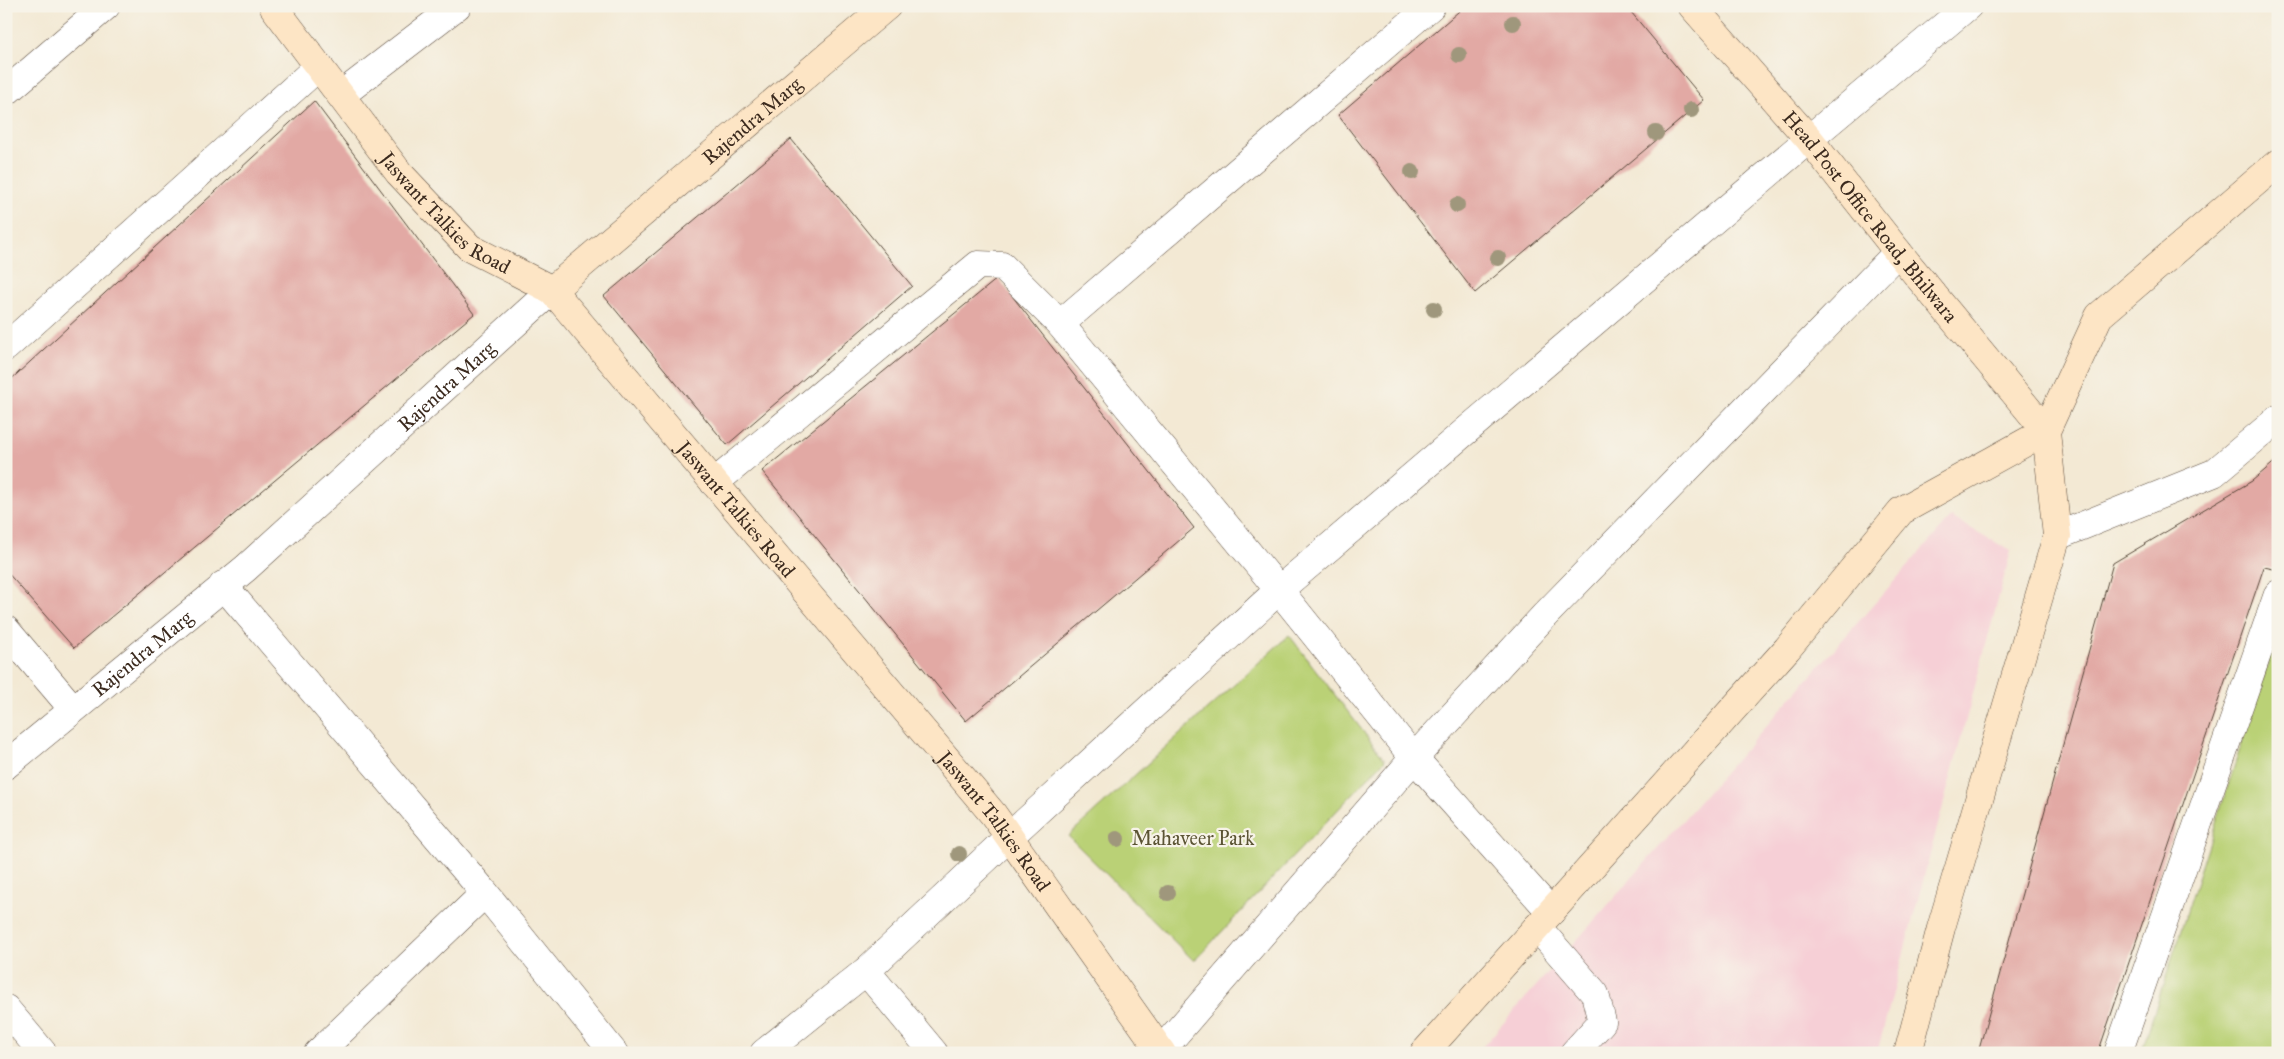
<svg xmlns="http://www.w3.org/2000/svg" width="2284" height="1059" viewBox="0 0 2284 1059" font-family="'IM FELL Great Primer',serif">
	<rect width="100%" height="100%" fill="#f7f3e8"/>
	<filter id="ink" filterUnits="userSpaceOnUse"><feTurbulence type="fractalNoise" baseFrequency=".02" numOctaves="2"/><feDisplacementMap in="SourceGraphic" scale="10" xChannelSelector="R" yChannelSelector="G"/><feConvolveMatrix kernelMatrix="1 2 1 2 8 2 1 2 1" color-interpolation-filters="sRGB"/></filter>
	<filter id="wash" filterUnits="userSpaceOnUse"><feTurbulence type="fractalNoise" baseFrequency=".0096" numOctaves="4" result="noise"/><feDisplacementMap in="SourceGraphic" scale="20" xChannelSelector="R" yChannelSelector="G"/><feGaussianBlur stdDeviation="1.12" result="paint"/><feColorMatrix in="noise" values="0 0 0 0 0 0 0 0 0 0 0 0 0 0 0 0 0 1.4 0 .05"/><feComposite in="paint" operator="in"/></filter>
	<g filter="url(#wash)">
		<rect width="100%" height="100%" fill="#f3e9d4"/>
		<path fill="#f6cfd6" d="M 1951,517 L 2011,551 L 1877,1053 L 1477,1053 Z"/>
		<g fill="#bad176" stroke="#7a7e4a">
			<path d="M 2278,632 L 2278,1053 L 2141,1053 Z"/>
			<path d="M 1289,635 L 1385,760 L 1194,961 L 1068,836 Z"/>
		</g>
		<g id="blocks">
			<g fill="#e2a9a4">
				<path d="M 1465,6 L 1626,6 L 1704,100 L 1475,293 L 1338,115 Z"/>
				<path d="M 314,101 L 474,314 L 74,648 L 6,571 L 6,384 Z"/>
				<path d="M 791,139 L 912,286 L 727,445 L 604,296 Z"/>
				<path d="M 998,278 L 1194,528 L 966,721 L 762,471 Z"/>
				<path d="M 2278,459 L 2278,570 L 2264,567 L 2098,1053 L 1978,1053 L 2113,563 L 2252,481 Z"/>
			</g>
		</g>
	</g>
	<g filter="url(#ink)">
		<use href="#blocks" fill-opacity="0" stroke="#574739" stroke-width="1"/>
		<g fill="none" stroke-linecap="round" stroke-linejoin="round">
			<g stroke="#574739" stroke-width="29">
				<g id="street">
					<path d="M 1431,6 L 1060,324 L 1279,590 L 1414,758 L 1551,912"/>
					<path d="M 6,92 L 106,6"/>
					<path d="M 341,95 L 457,6"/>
					<path d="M 6,347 L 319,66"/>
					<path d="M 714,483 L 978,265 L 1002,266 L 1060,324"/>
					<path d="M 2057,536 L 2214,473 L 2278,419"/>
					<path d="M 223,585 L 485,893 L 614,1053"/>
					<path d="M 6,630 L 73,709"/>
					<path id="s1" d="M 6,765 L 246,568 L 552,290"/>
					<path d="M 1537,927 L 1595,994 L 1602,1022 L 1574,1053"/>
					<path d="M 866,971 L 934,1053"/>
					<path d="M 6,1009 L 43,1053"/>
					<path d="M 318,1053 L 485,893"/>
					<path d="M 764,1053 L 866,971 L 1009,837 L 1279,590 L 1809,139 L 1968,6"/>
					<path d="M 1159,1053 L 1414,758 L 1545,615 L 1898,252"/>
					<path d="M 2118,1053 L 2278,594"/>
				</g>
			</g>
			<g stroke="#574739" stroke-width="29">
				<g id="secondary">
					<path id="s2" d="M 273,6 L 399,173 L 470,248 L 552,290 L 993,814 L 1162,1053"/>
					<path id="s3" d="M 1692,6 L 1809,139 L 1898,252 L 2046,431"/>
					<path id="s4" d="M 552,290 L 887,6"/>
					<path d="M 1424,1053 L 1787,649 L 1901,511 L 2046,431"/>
					<path d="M 1908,1053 L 1941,928 L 2057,536 L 2046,431 L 2099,316 L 2278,163"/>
				</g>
			</g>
			<use href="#street" stroke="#fff" stroke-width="28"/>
			<use href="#secondary" stroke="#fde5c5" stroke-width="28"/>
		</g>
		<g fill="#9f977c">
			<circle cx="1513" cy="23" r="8"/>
			<circle cx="1459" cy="55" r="8"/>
			<circle cx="1691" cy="110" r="8"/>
			<circle cx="1656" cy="133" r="8"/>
			<circle cx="1412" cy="172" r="8"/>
			<circle cx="1457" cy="205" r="8"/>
			<circle cx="1498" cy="258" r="8"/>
			<circle cx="1434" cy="309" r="8"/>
			<circle cx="1117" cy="839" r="8"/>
			<circle cx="959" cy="854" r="8"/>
			<circle cx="1168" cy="893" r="8"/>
		</g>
	</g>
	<g text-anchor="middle" stroke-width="4.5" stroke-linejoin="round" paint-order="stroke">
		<g font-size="20" fill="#3b2a1e" stroke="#f7f3e8">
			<text dy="7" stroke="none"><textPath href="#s4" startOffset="262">Rajendra Marg</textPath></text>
			<text dy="7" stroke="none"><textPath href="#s2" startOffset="271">Jaswant Talkies Road</textPath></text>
			<text dy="7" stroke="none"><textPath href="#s3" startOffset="276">Head Post Office Road, Bhilwara</textPath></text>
			<text dy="7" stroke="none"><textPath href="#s1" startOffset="581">Rajendra Marg</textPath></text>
			<text dy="7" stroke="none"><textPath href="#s2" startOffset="691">Jaswant Talkies Road</textPath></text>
			<text dy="7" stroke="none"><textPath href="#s1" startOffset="176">Rajendra Marg</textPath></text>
			<text dy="7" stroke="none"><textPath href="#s2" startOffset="1096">Jaswant Talkies Road</textPath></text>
		</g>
		<g font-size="20" fill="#5b5434" stroke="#f7f3e8">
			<text x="1193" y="845">Mahaveer Park</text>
		</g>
	</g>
	<rect width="2284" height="1059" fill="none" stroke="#f7f3e8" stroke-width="25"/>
</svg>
